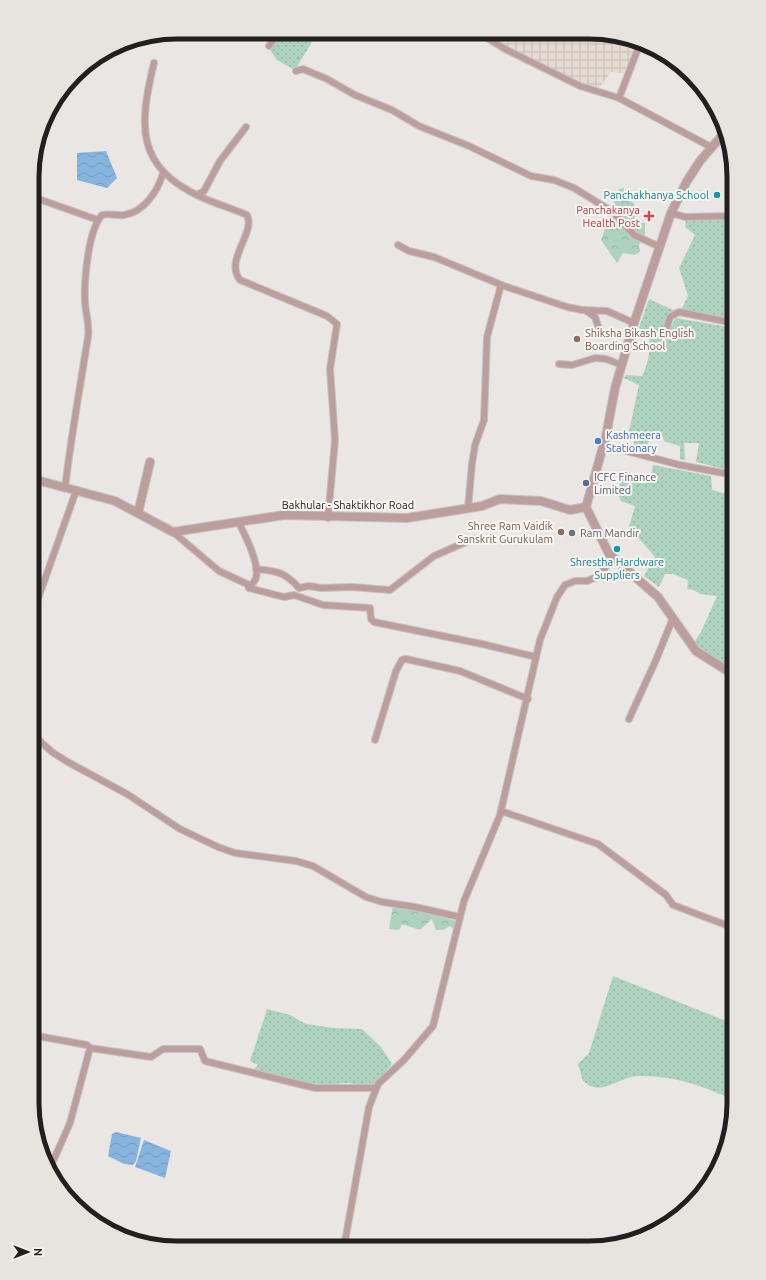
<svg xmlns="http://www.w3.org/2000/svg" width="766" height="1280" viewBox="0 0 766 1280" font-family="Ubuntu,sans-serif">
	<defs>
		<pattern id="industrial-grid" width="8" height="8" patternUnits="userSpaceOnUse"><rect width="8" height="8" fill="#e5dbd2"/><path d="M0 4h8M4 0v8" fill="none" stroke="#c4bcb4"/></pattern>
		<pattern id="grass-dots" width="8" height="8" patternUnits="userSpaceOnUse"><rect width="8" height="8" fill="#add3bf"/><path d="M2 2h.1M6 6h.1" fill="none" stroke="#95b5a4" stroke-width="1.8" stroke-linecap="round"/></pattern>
		<pattern id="forest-crowns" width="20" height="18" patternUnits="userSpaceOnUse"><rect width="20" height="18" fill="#add3bf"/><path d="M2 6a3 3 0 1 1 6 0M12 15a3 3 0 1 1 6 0" fill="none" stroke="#95b5a4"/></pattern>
		<pattern id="water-waves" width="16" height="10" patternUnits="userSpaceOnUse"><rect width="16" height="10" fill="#87b4de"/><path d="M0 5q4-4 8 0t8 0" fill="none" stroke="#749abe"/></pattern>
	</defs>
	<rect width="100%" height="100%" fill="#eae6e3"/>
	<path fill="url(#industrial-grid)" d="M 485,33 L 609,33 L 636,45 L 627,74 L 611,72 L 599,88 L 583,83 L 505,46 Z"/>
	<g fill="url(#grass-dots)">
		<path d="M 282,32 L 318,32 L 295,70 L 277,60 L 270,50 Z"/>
		<path d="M 734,219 L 734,321 L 680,310 L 668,315 L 662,331 L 666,335 L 676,318 L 734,328 L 734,411 L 730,410 L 727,425 L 728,439 L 734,440 L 734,455 L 728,453 L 724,469 L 696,462 L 699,443 L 684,443 L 685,460 L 680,459 L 680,446 L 664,441 L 663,437 L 651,436 L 645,451 L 634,451 L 634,438 L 628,436 L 639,385 L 624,378 L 626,375 L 642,376 C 649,363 651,348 649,334 L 639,328 L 649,299 L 673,310 L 682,308 L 688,296 L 679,268 L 695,235 L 685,227 L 686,220 Z"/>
		<path d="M 653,465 L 711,476 L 712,490 L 734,496 L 734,657 L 727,665 L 707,655 L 694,643 L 701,632 L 717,596 L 700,594 L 694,590 L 687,589 L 688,580 L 673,574 L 665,574 L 659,587 L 644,576 L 655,557 L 629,527 L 635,506 L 621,501 L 617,492 L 623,475 L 651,478 Z"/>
		<path d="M 613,976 L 734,1024 L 734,1100 C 704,1086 672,1075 638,1076 C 624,1076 606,1091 594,1087 C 591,1087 586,1083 583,1081 L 578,1064 L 589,1053 Z"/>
		<path d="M 267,1009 L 290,1015 L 306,1024 L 334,1028 L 362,1029 L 381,1047 L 392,1064 L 373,1087 L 348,1083 L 321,1085 L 282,1078 L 253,1070 L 258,1065 L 250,1061 Z"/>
	</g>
	<g fill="url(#forest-crowns)">
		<path d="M 624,188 L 623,198 L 634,203 L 634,206 L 637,210 L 634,220 L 637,223 L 645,223 L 645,234 L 639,244 L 640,252 L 634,255 L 623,253 L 617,263 L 601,240 L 619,189 Z"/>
		<path d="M 393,905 L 418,910 L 456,921 L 453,929 L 450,926 L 443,930 L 436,930 L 432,919 L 420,930 L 402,924 L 399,930 L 389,929 Z"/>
	</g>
	<g fill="url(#water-waves)">
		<path d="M 106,151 L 117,178 L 107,188 L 77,180 L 77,153 Z"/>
		<path d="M 116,1132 L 141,1138 L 136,1161 L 133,1165 L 124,1164 L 108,1156 L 112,1134 Z"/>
		<path d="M 144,1140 L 171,1151 L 165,1178 L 135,1167 Z"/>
	</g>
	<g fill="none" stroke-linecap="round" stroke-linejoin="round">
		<g stroke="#c6c2c0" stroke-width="8">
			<g id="minor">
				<path d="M 479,33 L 505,49 L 580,86 L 619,98"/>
				<path d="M 269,46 L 278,32"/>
				<path d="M 639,46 L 619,98 L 711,147"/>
				<path d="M 154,63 C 139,125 135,167 201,197 C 216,204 231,208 247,215 C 256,233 224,260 240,280 L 327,316 L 337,324 L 330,369 L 335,440 L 328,518"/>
				<path d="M 296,71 L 303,69 L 327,79 L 355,95 L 392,110 L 419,126 L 469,146 L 531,176 L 554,180 L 574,188 L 613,212 L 634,235 L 660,247"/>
				<path d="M 197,195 L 204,191 L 220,161 L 246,127"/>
				<path d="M 33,197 L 98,220"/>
				<path d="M 671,213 L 685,217 L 734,216"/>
				<path d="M 398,245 L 409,251 L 434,257 L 504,286 L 567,307 L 582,310 L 607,311 L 634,323"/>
				<path d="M 585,310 L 595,317 L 600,332 L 604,333"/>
				<path d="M 666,331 L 670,317 L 679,312 L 734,323"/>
				<path d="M 559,364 L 572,365 L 595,358 L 606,359 L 622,365"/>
				<path d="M 603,445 L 680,465 L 734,475"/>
				<path d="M 65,488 C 71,437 80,387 88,337 C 90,324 85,313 85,301 C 84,281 88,230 102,215 C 109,213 117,216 124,215 C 144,212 158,191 163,173"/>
				<path d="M 468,508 L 472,464 L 475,445 L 484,420 L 487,337 L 501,285"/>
				<path d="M 239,523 C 245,535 260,564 256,578 C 255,581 251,585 249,588"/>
				<path d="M 173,532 L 219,571 L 247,584 L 249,588 L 284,597 L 294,595 L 323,605 L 370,608 L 371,619 L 374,622 L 482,644 L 536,657"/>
				<path d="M 256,569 C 277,571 285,572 299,588 L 309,586 L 321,588 L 352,587 L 390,590 L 434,556 L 473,539"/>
				<path d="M 33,613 L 76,491"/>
				<path d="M 629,719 L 656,660 L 673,618"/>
				<path d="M 32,734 L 52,752 L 66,761 L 127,794 L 180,829 L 218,847 L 235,853 L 296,861 L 313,866 L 366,897 L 382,902 L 415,907 L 460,917"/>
				<path d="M 375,740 L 396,671 L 402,660 L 406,659 L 460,671 L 528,699"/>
				<path d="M 501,811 L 598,844 L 666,895 L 673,905 L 734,928"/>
				<path d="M 32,1035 L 87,1045 L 90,1048 L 70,1123 L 50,1168"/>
				<path d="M 90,1048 L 151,1057 L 163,1049 L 200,1049 L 205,1061 L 315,1088 L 376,1088"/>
				<path d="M 344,1247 L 369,1107 L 378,1084 L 404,1060 L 433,1026 L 464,901 L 500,815 L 540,640 L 557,597 L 565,585 L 575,581 L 587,581 L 599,576 L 613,557"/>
			</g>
		</g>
		<g stroke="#c6c2c0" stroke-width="10">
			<g id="tertiary">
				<path d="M 33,479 L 115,501 L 173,532 L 284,515 L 407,518 L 482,506 L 500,499 L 541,501 L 570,510 L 586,507"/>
				<path d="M 586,507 L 606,436 L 615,388 L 634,323 L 671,213 L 687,181 L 700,161 L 725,132"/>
				<path d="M 586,507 L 609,554 L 658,597 L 696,651 L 734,675"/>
				<path d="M 138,513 L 150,462"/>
			</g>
		</g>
		<use href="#minor" stroke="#bc9f9c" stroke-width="6"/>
		<use href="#tertiary" stroke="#bc9f9c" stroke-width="8"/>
	</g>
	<g fill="#0f9aa8" stroke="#f8f4f0" stroke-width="1.5">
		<circle cx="717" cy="195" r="4"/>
		<circle cx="617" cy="549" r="4"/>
	</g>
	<path fill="#e0444e" stroke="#f8f4f0" stroke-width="1.5" d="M647 210h4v4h4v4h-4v4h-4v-4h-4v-4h4z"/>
	<g fill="#8d6e63" stroke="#f8f4f0" stroke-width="1.5">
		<circle cx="577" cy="339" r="4"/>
		<circle cx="561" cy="532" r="4"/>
	</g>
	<circle fill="#3f7fe0" stroke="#f8f4f0" stroke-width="1.5" cx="598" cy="441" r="4"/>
	<circle fill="#5c6f8a" stroke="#f8f4f0" stroke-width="1.5" cx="586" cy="483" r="4"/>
	<circle fill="#6b7280" stroke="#f8f4f0" stroke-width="1.5" cx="572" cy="533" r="4"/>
	<g text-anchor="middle" stroke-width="4" stroke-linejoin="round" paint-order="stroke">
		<g font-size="11" fill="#0d838f" stroke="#f8f4f0" text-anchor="end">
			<text x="709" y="199">Panchakhanya School</text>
			<text x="617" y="566" text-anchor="middle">Shrestha Hardware<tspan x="617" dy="13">Suppliers</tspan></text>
		</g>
		<g font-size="11" fill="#be3a42" stroke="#f8f4f0" text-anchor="end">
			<text x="640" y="214">Panchakanya<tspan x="640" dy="13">Health Post</tspan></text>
		</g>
		<g font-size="11" fill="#785e54" stroke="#f8f4f0" text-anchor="start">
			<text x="585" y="337">Shiksha Bikash English<tspan x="585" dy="13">Boarding School</tspan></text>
			<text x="553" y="530" text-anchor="end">Shree Ram Vaidik<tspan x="553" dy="13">Sanskrit Gurukulam</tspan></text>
		</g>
		<g font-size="11" fill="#366cbe" stroke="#f8f4f0" text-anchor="start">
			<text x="606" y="439">Kashmeera<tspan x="606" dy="13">Stationary</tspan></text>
		</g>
		<g font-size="11" fill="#4e5e75" stroke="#f8f4f0" text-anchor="start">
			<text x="594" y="481">ICFC Finance<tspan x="594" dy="13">Limited</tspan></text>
		</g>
		<g font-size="11" fill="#22201f" stroke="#f8f4f0">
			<text x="348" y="509">Bakhular - Shaktikhor Road</text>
		</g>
		<g font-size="11" fill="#5b616d" stroke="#f8f4f0" text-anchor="start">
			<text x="580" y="537">Ram Mandir</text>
		</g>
	</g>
	<path d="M0 0H766V1280H0ZM177 39H589A138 138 0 0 1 727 177V1103A138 138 0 0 1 589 1241H177A138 138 0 0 1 39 1103V177A138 138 0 0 1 177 39Z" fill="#e7e3df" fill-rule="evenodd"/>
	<path fill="none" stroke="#22201f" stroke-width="5" d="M177 39H589A138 138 0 0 1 727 177V1103A138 138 0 0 1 589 1241H177A138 138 0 0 1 39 1103V177A138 138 0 0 1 177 39Z"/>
	<g transform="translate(28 1252) rotate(90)" stroke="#f8f4f0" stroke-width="3" paint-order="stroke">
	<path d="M0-3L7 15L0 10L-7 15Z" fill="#22201f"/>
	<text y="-6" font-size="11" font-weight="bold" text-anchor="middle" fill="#22201f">N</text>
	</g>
</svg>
